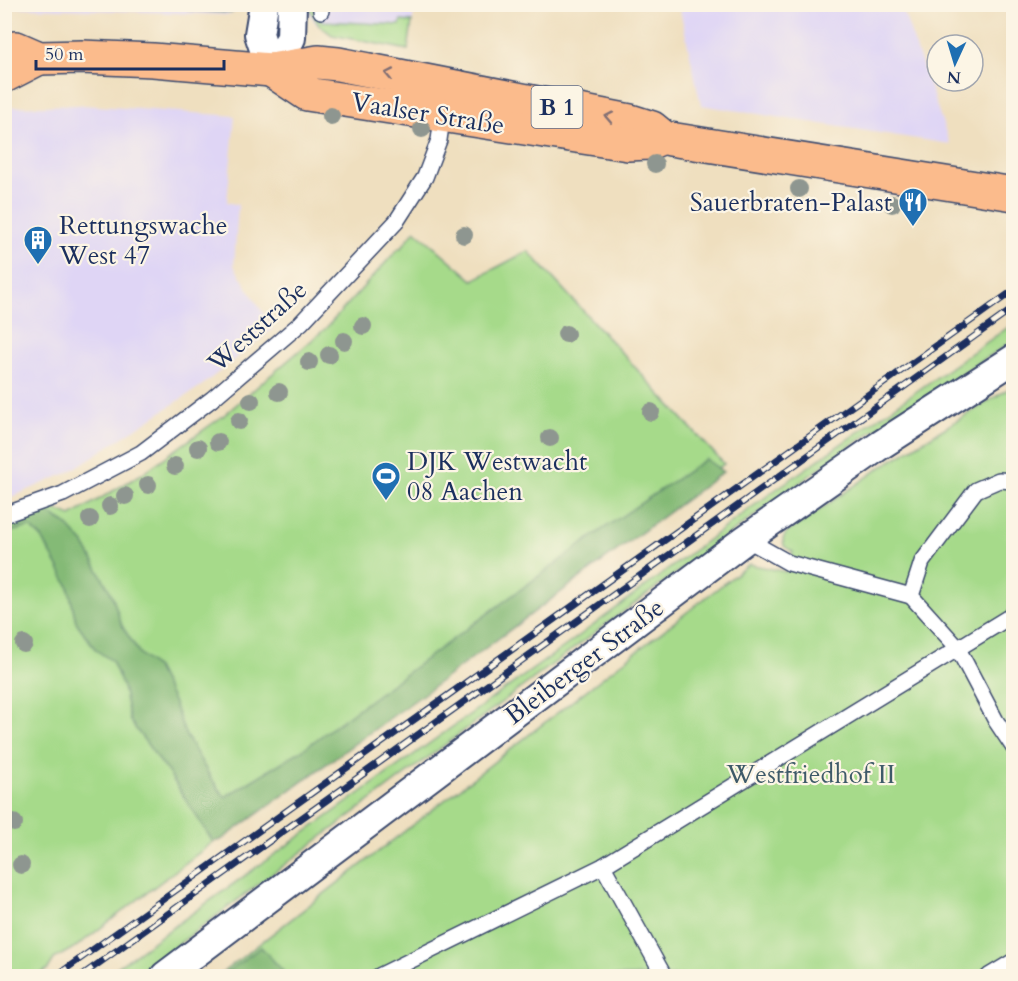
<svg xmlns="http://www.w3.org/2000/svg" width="1018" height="981" viewBox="0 0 1018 981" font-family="Cardo,serif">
	<rect width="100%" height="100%" fill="#fcf5e5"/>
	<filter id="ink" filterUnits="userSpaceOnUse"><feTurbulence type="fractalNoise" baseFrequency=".0167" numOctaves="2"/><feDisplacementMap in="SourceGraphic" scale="12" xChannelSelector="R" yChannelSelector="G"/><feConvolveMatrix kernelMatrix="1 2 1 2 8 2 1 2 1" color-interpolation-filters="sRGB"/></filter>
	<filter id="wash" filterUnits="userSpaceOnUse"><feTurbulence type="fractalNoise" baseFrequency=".008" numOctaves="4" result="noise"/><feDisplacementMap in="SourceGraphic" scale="24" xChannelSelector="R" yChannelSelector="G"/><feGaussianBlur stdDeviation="1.35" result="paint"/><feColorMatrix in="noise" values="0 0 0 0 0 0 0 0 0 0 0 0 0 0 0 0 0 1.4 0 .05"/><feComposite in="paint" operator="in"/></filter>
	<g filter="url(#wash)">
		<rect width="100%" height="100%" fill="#efdfbf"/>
		<g fill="#dfd5f5">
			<path d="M 5,4 L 246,5 L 230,15 L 5,7 Z"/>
			<path d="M 306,5 L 415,5 L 408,50 L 332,35 L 317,25 L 308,12 Z"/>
			<path d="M 679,5 L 901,5 L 950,144 L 701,105 Z"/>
			<path d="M 81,105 L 235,116 L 227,202 L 238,205 L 234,266 L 273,329 L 201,386 L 69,472 L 5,500 L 5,107 Z"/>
		</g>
		<g fill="#a6da8a" stroke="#608474" stroke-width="1.5">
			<path d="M 189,5 L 225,8 L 226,5 L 241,5 L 231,13 L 188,10 Z"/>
			<path d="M 307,5 L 312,5 L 322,21 L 400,25 L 401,21 L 412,22 L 408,50 L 332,35 L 318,24 Z"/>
			<path d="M 415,230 L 473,280 L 528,251 L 724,464 L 206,830 L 213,842 L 77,946 L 54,959 L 48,969 L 37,976 L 5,976 L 4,529 L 65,523 L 45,511 L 52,508 L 71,516 L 140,475 L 223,416 L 326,328 L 399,248 L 401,248 Z"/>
			<path d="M 1013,324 L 1013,341 L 853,444 L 605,625 L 136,976 L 105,976 L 568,644 L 775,490 Z"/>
			<path d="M 1013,386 L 1013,976 L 218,976 L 749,564 L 786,572 L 793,552 L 784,546 L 783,539 L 786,533 L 886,464 Z"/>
		</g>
		<g fill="#84ba76" stroke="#50746a" stroke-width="1.5">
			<path d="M 706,459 L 723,472 L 429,690 L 221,840 L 213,842 L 170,775 L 130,721 L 123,687 L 112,661 L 96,650 L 76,622 L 68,585 L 42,538 L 30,527 L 5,533 L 5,527 L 34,514 L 45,511 L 65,523 L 84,544 L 112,595 L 122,626 L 140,654 L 156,668 L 173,701 L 185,734 L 211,778 L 225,797 L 302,750 L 600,531 Z"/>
			<path d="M 261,947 L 283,971 L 275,976 L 222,976 Z"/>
		</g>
	</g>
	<g filter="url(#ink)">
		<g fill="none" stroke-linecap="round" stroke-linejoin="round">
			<g stroke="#3b496d" stroke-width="18">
				<g id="service">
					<path d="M 321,11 L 321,4"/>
					<path d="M 1014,481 L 999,480 L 976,490 L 922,562 L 911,596 L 957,647 L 996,721 L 1014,748"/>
					<path d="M 4,515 L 63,494 L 141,453 L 212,399 L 301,323 L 396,222 L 425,177 L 439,140 L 443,112"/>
					<path d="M 746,539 L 789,563 L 911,596"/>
					<path d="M 603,866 L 664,976"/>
					<path d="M 379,976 L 603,866 L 1014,614"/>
					<path d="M 989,976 L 1014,961"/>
				</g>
			</g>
			<g stroke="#3b496d" stroke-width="32">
				<g id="minor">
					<path d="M 264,4 L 259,34 L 271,70"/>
					<path d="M 271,70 L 291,38 L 292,4"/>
					<path d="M 165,976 L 746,539 L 879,446 L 1014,359"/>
				</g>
			</g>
			<g stroke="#3b496d" stroke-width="36">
				<g id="primary">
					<path d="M 4,49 L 16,48 L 39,58 L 82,57 L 153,60 L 271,70 L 318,62 L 338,64 L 630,121 L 652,128 L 663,137 L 670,139 L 1014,194"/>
					<path d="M 271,70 L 307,94 L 628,144 L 649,143 L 663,137"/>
					<path d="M 4,76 L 39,58"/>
				</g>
			</g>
			<use href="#service" stroke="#fff" stroke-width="15"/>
			<use href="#minor" stroke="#fff" stroke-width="28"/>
			<use href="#primary" stroke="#fbbb8c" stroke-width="33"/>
			<g stroke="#1b2f5e" stroke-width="7">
				<g id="rail">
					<path d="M 56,976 L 1014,290"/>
					<path d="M 81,976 L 1014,308"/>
				</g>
			</g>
			<use href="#rail" stroke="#fcf5e5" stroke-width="4.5" stroke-dasharray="14" stroke-linecap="butt"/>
		</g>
		<g fill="#8e9690">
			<circle cx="331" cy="116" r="9"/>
			<circle cx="422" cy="129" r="9"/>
			<circle cx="655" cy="164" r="9"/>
			<circle cx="799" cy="189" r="9"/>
			<circle cx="892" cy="204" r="9"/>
			<circle cx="464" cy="235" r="9"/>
			<circle cx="363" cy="326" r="9"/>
			<circle cx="566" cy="334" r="9"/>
			<circle cx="344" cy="341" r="9"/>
			<circle cx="329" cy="355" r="9"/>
			<circle cx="309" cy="362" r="9"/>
			<circle cx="279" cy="392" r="9"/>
			<circle cx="251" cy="401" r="9"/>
			<circle cx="651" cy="412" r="9"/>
			<circle cx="239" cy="421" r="9"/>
			<circle cx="550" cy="438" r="9"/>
			<circle cx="218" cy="442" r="9"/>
			<circle cx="198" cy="448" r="9"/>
			<circle cx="175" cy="466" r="9"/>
			<circle cx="148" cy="485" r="9"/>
			<circle cx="125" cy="496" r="9"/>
			<circle cx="110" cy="506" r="9"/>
			<circle cx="90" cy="519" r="9"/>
			<circle cx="24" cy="644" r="9"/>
			<circle cx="14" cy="823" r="9"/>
			<circle cx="21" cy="865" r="9"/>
		</g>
		<defs><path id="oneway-chevron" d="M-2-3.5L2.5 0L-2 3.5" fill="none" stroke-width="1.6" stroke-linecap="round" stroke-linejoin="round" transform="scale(1.5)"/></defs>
		<g stroke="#806e73">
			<use href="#oneway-chevron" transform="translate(389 74) rotate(-169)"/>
			<use href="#oneway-chevron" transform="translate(609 117) rotate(-169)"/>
		</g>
	</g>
	<defs>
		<g id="restaurant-pin" transform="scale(1.5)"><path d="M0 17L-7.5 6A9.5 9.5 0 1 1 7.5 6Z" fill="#1f6fb2" stroke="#fcf5e5"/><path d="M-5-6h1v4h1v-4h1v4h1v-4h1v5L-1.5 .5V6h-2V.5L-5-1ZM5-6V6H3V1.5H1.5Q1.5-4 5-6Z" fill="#fff"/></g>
		<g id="building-pin" transform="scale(1.5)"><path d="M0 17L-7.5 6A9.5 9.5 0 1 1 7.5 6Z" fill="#1f6fb2" stroke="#fcf5e5"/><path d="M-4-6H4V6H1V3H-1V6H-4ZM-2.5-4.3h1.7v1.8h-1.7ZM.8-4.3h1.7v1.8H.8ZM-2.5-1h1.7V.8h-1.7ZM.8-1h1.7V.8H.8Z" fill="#fff"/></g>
		<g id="stadium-pin" transform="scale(1.5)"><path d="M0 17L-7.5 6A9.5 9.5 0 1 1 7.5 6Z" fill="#1f6fb2" stroke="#fcf5e5"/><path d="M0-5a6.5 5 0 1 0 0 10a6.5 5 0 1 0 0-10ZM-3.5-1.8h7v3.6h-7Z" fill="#fff"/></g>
	</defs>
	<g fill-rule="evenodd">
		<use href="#restaurant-pin" x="913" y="202"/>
		<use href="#building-pin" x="38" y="240"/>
		<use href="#stadium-pin" x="386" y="476"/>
	</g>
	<g text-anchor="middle" stroke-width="4.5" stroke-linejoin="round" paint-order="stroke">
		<rect fill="#fcf5e5" stroke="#5e6a86" stroke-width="1.5" x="531.5" y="86" width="51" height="42" rx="4.5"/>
		<g font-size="24" font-weight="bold" fill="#1b2f5e">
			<text x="557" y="115">B 1</text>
		</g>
		<g font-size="26" fill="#1b2f5e" stroke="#fcf5e5">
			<text transform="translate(428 113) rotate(9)" y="9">Vaalser Straße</text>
			<text transform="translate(257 326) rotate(-42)" y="9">Weststraße</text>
			<text transform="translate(584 661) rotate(-37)" y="9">Bleiberger Straße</text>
		</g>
		<g font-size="26" fill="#1b2f5e" stroke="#fcf5e5" text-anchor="start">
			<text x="892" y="211" text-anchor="end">Sauerbraten-Palast</text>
			<text x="59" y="234">Rettungswache<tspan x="59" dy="30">West 47</tspan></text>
			<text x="407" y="470">DJK Westwacht<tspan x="407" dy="30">08 Aachen</tspan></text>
		</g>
		<g font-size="26" fill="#3e5a69" stroke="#fcf5e5">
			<text x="811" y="783">Westfriedhof II</text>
		</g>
	</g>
	<rect width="1018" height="981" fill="none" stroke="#fcf5e5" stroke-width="24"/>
	<g transform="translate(955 63) rotate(184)"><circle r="28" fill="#fcf5e5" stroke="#a2a6af" stroke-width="1.5"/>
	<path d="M0-4.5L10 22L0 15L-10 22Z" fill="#1f6fb2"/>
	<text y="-9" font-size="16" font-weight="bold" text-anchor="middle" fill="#1b2f5e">N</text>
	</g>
	<path d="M36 60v9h188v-9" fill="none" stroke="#1b2f5e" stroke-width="3"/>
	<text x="45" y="60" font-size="18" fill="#1b2f5e" stroke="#fcf5e5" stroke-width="4.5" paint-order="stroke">50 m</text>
</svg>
